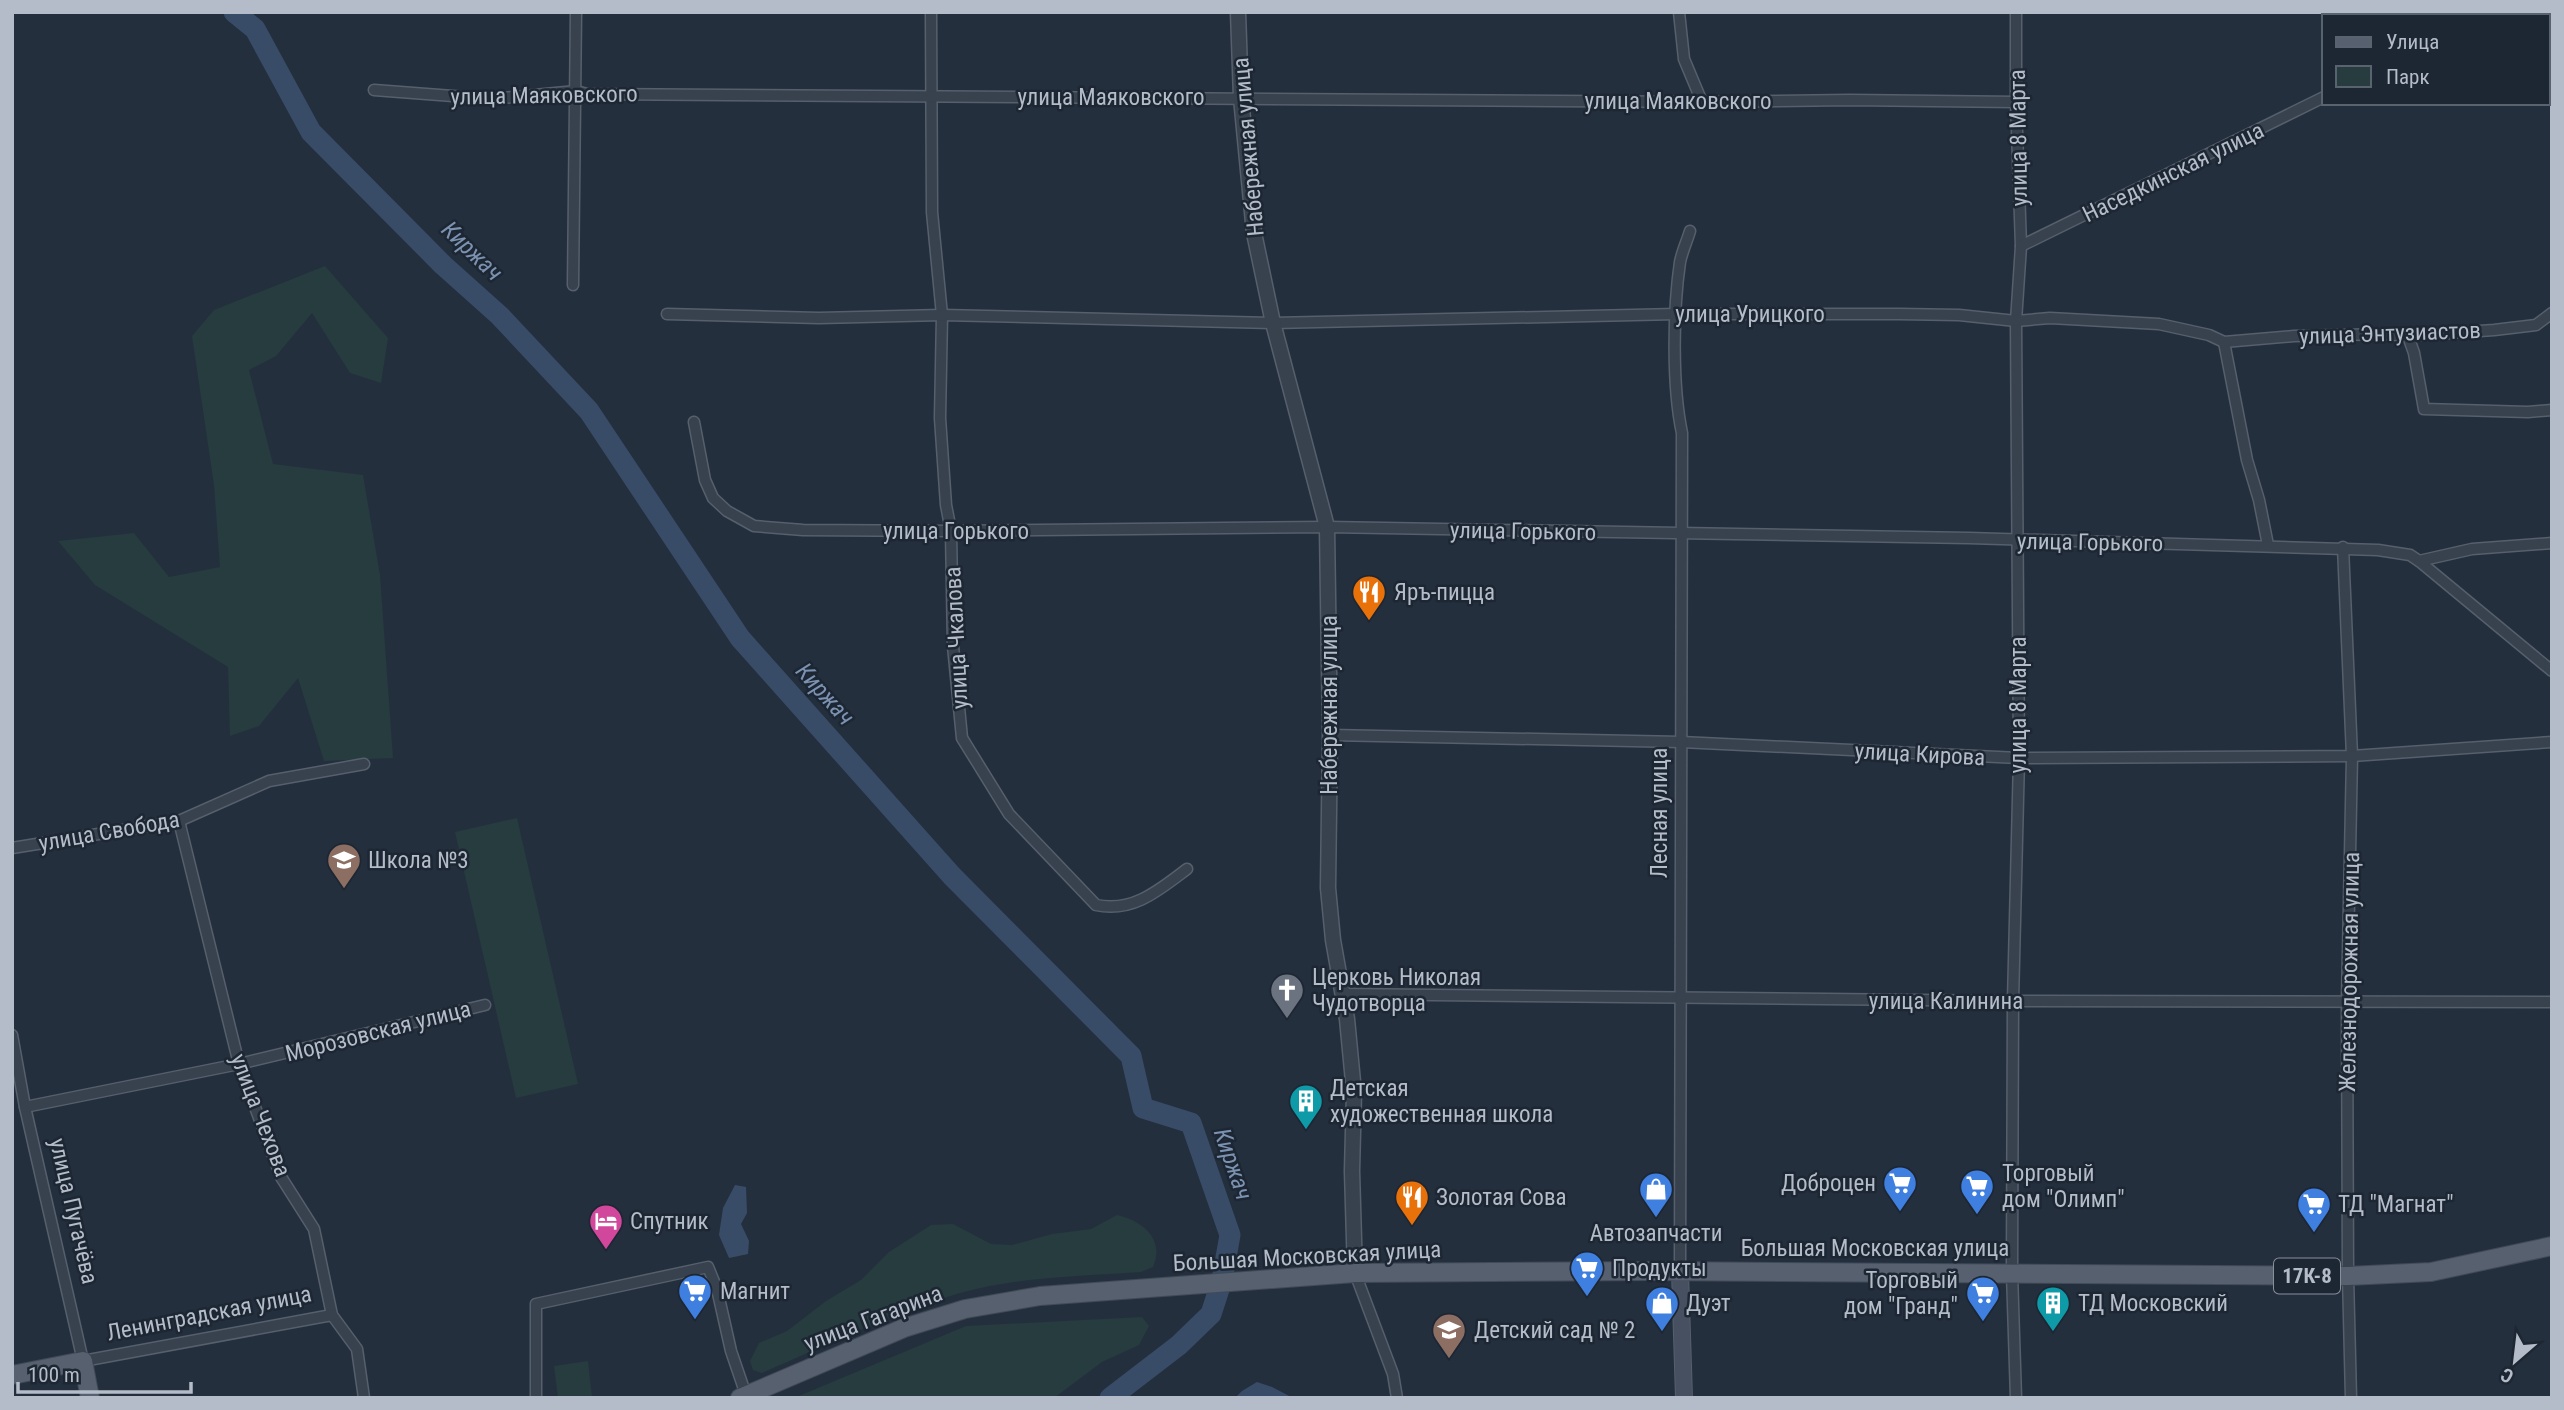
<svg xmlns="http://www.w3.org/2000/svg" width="2564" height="1410" viewBox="0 0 2564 1410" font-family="'Roboto Condensed',sans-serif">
	<rect width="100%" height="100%" fill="#242f3e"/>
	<g fill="#263c3f">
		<path d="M 325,266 L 388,338 L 381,383 L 350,373 L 312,313 L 276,356 L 249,370 L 273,464 L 363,475 L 380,575 L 393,758 L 324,761 L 298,678 L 259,726 L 230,736 L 228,667 L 95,585 L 58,541 L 134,533 L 169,577 L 220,567 L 214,485 L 192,336 L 214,310 Z"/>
		<path d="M 517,818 L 578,1084 L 516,1098 L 455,832 Z"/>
		<path d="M 1117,1215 C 1143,1221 1165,1239 1153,1267 L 1141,1272 C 1083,1276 1016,1277 960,1293 C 892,1313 827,1345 762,1373 L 753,1370 L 750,1361 L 759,1343 L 787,1331 L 826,1301 L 861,1280 L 889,1252 L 931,1225 L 953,1224 L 991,1244 L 1012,1245 L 1052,1234 L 1091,1229 Z"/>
		<path d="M 1142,1317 L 1149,1326 L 1139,1345 L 1102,1362 L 1054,1398 L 794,1398 L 966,1326 Z"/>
		<path d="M 588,1361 L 592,1398 L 558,1398 L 554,1366 Z"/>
	</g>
	<g fill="#394c67">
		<path d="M 735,1185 L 746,1187 L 747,1213 L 741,1224 L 749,1241 L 748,1254 L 729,1258 L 719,1235 L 723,1208 Z"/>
		<path d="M 1257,1382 L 1272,1387 L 1293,1398 L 1235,1398 L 1242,1391 Z"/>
	</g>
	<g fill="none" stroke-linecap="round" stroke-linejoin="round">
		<path stroke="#394c67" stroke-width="21" d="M 234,12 L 255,29 L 311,132 L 443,265 L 500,316 L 589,411 L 740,638 L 952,876 L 1131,1056 L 1143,1108 L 1191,1123 L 1230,1235 L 1222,1280 L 1211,1314 L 1179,1345 L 1110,1398"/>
		<g stroke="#565f6c" stroke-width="13">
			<g id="minor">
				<path d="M 931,12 L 932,212 L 942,315 L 940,418 L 946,505 L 951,531 L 953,646 L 962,738 L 1009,814 L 1096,905 C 1133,913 1159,890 1187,869"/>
				<path d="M 1679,12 L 1684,59 L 1702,102"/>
				<path d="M 2016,12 L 2016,102 L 2021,246 L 2016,321 L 2019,758 L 2013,1001 L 2012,1273 L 2016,1398"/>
				<path d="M 2488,16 L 2495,12"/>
				<path d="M 374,90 L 492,99 L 576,91 L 587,94 L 1695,102 L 1850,100 L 2016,102"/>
				<path d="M 2021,246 L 2324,97"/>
				<path d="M 573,285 L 576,12"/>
				<path d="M 667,314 L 819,318 L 942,315 L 1273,323 L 1677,314 L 1899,314 L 1959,315 L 2016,321 L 2050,318 L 2159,324 L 2209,335 L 2224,342 L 2294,336 L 2386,334 L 2408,336 L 2494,330 L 2536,325 L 2552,313"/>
				<path d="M 2408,336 L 2414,353 L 2424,409 L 2528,412 L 2552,410"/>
				<path d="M 2224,342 L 2247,460 L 2259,500 L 2268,545"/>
				<path d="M 694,422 L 705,480 L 713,498 L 727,511 L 754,526 L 803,530 L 951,531 L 1327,527 L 1969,538 L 2378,550 L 2410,555 L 2419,561 L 2552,671"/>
				<path d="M 2343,547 L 2352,756 L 2347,1001 L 2348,1276 L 2351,1398"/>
				<path d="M 2419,561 L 2472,549 L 2552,543"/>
				<path d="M 1330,735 L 1681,742 L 2019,758 L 2352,756 L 2552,742"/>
				<path d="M 179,821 L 239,1064 L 281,1177 L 314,1229 L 332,1315 L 357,1349 L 364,1398"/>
				<path d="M 12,848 L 179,821 L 269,781 L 364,764"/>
				<path d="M 1341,994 L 2013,1001 L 2552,1002"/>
				<path d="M 12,1035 L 25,1107 L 83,1361 L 332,1315"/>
				<path d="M 25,1107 L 239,1064 L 485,1005"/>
				<path d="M 1680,1272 L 1682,433 C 1672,386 1673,310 1680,262 C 1682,252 1687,241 1690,231"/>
				<path d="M 1355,1273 L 1393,1374 L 1397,1398"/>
				<path d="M 536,1398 L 536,1304 L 708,1267 L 717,1289 L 731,1351 L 746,1395"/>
			</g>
		</g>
		<g stroke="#565f6c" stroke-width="17">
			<path id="tertiary" d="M 1238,12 L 1241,98 L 1254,233 L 1273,323 L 1327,527 L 1330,735 L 1328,888 L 1333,940 L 1347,1019 L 1354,1092 L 1352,1171 L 1355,1273"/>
		</g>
		<g stroke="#565f6c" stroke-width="18">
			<path id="secondary" d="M 1680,1272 L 1684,1398"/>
		</g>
		<g stroke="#414a57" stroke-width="20">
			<g id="primary">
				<path d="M 12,1375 L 83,1361 L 90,1398"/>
				<path d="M 740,1398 L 904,1328 L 965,1309 L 1040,1296 L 1355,1273 L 1653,1271 L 2348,1276 L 2431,1272 L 2552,1246"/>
			</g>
		</g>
		<use href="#minor" stroke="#38414e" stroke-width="10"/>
		<use href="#tertiary" stroke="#38414e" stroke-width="14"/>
		<use href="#secondary" stroke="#465061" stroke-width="16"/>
		<use href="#primary" stroke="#56606e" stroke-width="18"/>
	</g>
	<defs>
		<g id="restaurant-pin" transform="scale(1.75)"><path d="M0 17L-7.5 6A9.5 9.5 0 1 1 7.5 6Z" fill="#e8710a" stroke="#1d2633"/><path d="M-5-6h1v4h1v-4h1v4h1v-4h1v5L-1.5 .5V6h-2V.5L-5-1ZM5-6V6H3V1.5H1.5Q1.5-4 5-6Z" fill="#fff"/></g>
		<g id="school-pin" transform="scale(1.75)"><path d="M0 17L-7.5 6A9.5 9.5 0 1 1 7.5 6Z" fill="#8d6e63" stroke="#1d2633"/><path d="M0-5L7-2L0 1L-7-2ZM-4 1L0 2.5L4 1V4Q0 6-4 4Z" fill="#fff"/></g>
		<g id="church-pin" transform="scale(1.75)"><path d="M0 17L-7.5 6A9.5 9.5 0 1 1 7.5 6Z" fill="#6b7280" stroke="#1d2633"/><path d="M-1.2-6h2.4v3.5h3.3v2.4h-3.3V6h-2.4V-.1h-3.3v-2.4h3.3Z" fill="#fff"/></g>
		<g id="building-pin" transform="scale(1.75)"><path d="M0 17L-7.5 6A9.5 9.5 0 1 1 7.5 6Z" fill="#0f9aa8" stroke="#1d2633"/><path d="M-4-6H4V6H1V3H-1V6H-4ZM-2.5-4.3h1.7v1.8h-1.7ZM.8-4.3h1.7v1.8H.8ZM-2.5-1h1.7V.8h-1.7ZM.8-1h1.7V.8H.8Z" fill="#fff"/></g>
		<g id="supermarket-pin" transform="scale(1.75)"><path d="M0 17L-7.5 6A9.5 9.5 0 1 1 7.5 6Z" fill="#3f7fe0" stroke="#1d2633"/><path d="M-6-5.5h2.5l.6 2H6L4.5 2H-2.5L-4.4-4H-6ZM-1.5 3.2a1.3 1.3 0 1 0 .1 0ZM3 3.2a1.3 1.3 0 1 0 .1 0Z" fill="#fff"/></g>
		<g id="shop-pin" transform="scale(1.75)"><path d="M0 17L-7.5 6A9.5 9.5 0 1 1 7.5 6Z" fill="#3f7fe0" stroke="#1d2633"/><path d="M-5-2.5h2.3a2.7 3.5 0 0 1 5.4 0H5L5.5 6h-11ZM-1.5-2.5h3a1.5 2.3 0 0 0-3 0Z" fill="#fff"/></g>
		<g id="hotel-pin" transform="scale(1.75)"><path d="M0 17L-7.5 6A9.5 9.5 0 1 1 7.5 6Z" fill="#d1479c" stroke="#1d2633"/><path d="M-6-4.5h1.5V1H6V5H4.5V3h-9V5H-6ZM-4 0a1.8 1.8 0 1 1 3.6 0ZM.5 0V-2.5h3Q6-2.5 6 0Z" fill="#fff"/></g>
	</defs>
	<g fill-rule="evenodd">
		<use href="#restaurant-pin" x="1369" y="592"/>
		<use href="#school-pin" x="344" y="860"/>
		<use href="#church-pin" x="1287" y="990"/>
		<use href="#building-pin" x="1306" y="1101"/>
		<use href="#supermarket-pin" x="1900" y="1183"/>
		<use href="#supermarket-pin" x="1977" y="1186"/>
		<use href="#shop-pin" x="1656" y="1189"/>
		<use href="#restaurant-pin" x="1412" y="1197"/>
		<use href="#supermarket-pin" x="2314" y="1204"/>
		<use href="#hotel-pin" x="606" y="1221"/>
		<use href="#supermarket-pin" x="1587" y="1268"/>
		<use href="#supermarket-pin" x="695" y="1291"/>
		<use href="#supermarket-pin" x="1983" y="1293"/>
		<use href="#shop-pin" x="1662" y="1303"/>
		<use href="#building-pin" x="2053" y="1303"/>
		<use href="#school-pin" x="1449" y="1330"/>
	</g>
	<g text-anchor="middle" stroke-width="5" stroke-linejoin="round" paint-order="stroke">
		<rect fill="#1d2633" stroke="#878f9c" stroke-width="2" x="2274" y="1258.5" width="66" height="35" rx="5"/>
		<g font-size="21" font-weight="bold" fill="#b4bcc9">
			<text x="2307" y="1283">17К-8</text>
		</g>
		<g font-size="23" fill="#b4bcc9" stroke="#1d2633">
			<text transform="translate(544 95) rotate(-1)" y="8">улица Маяковского</text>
			<text x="1111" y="105">улица Маяковского</text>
			<text x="1678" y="109">улица Маяковского</text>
			<text transform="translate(2018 138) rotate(-91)" y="8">улица 8 Марта</text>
			<text transform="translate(1248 147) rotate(-95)" y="8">Набережная улица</text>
			<text transform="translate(2173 172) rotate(-26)" y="8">Наседкинская улица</text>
			<text x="1750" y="322">улица Урицкого</text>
			<text transform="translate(2390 333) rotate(-2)" y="8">улица Энтузиастов</text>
			<text x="956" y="539">улица Горького</text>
			<text transform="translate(1523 531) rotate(1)" y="8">улица Горького</text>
			<text transform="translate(2090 542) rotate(1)" y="8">улица Горького</text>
			<text transform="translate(956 638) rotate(-93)" y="8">улица Чкалова</text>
			<text transform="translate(1329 705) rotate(-90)" y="8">Набережная улица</text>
			<text transform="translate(2018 705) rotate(-90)" y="8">улица 8 Марта</text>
			<text transform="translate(1920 754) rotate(3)" y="8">улица Кирова</text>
			<text transform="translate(1659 813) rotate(-90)" y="8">Лесная улица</text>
			<text transform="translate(109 831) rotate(-10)" y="8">улица Свобода</text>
			<text transform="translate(2349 972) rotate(-89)" y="8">Железнодорожная улица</text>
			<text x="1946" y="1009">улица Калинина</text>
			<text transform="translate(378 1031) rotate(-14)" y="8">Морозовская улица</text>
			<text transform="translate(261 1115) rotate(69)" y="8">улица Чехова</text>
			<text transform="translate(74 1211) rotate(77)" y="8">улица Пугачёва</text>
			<text x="1875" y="1256">Большая Московская улица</text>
			<text transform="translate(1307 1256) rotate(-3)" y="8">Большая Московская улица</text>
			<text transform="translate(209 1313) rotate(-11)" y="8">Ленинградская улица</text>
			<text transform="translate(873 1318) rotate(-21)" y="8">улица Гагарина</text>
		</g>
		<g font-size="23" fill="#b4bcc9" stroke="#1d2633" text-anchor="start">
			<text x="1394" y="600">Яръ-пицца</text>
			<text x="368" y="868">Школа №3</text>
			<text x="1312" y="985">Церковь Николая<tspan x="1312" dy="26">Чудотворца</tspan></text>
			<text x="1330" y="1096">Детская<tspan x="1330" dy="26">художественная школа</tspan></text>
			<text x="2002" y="1181">Торговый<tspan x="2002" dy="26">дом "Олимп"</tspan></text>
			<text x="1876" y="1191" text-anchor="end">Доброцен</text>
			<text x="1436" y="1205">Золотая Сова</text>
			<text x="2338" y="1212">ТД "Магнат"</text>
			<text x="630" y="1229">Спутник</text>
			<text x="1656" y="1241" text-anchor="middle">Автозапчасти</text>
			<text x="1612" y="1276">Продукты</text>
			<text x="1958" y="1288" text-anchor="end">Торговый<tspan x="1958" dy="26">дом "Гранд"</tspan></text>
			<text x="720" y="1299">Магнит</text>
			<text x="1686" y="1311">Дуэт</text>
			<text x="2078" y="1311">ТД Московский</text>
			<text x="1474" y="1338">Детский сад № 2</text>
		</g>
		<g font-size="24" font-style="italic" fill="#7c92b1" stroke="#1d2633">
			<text transform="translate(472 251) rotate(44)" y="8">Киржач</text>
			<text transform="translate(825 694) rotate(48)" y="8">Киржач</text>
			<text transform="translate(1233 1164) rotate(71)" y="8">Киржач</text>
		</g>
	</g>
	<rect width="2564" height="1410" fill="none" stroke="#b4bcc9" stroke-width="28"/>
	<rect x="2322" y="14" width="228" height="91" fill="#1d2633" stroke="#59626f" stroke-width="2"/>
	<rect x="2336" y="37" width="35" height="10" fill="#56606e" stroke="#59626f" stroke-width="2"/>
	<text x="2386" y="49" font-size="21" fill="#b4bcc9">Улица</text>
	<rect x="2336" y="66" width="35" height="21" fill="#263c3f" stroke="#59626f" stroke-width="2"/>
	<text x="2386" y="84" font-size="21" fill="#b4bcc9">Парк</text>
	<g transform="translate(2515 1361) rotate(208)" stroke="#1d2633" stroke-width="5" paint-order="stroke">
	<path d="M0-5L12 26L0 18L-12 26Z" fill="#b4bcc9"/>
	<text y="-10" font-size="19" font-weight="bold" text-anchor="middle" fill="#b4bcc9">С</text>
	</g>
	<path d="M18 1382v10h173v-10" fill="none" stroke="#b4bcc9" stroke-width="3.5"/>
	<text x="28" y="1382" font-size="21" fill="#b4bcc9" stroke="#1d2633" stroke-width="5" paint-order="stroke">100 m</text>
</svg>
